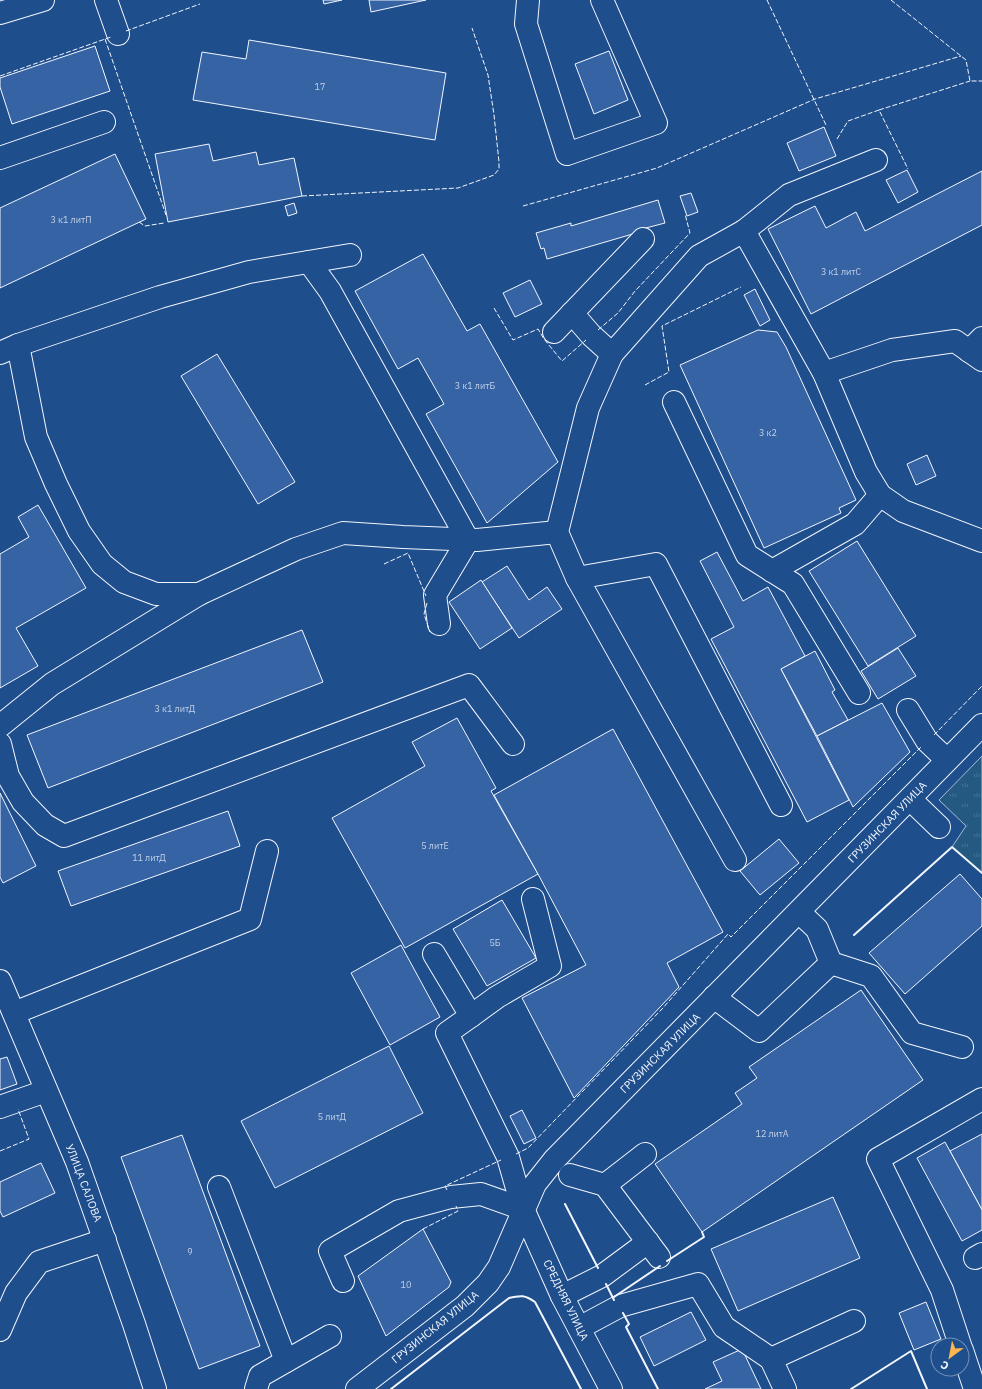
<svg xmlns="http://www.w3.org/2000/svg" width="982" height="1389" viewBox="0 0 982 1389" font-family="'IBM Plex Sans',sans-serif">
	<defs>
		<pattern id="park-tufts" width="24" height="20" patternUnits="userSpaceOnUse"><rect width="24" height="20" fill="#245a82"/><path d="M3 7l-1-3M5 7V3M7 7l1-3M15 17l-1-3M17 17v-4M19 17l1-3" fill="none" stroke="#447295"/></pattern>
	</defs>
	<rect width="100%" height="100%" fill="#1f4e8c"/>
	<path fill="url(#park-tufts)" stroke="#a8bbd7" d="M 982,756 L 982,873 L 952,847 L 966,826 L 939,800 Z"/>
	<g fill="#3563a3" stroke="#f2f6ff">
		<path d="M 323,0 L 342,0 L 324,4 Z"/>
		<path d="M 369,0 L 426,0 L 371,12 Z"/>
		<path d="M 249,40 L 446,73 L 435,140 L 193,100 L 202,52 L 246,59 Z"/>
		<path d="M 95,46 L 110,91 L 12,124 L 0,87 L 0,78 Z"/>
		<path d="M 609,51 L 628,100 L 594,114 L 575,64 Z"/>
		<path d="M 824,127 L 836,156 L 799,171 L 787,143 Z"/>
		<path d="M 209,144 L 213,161 L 256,152 L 259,165 L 294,158 L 302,196 L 168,222 L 155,154 Z"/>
		<path d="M 115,154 L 146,219 L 0,288 L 0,208 Z"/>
		<path d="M 907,170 L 918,192 L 898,203 L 886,180 Z"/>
		<path d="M 982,171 L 982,225 L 811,314 L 768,229 L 815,206 L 826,228 L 856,212 L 865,231 Z"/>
		<path d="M 691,193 L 698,212 L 687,216 L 680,196 Z"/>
		<path d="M 658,200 L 665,223 L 642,229 L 643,231 L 547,259 L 544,248 L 541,249 L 536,233 L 571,223 L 571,226 Z"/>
		<path d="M 294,203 L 297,213 L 288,216 L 285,206 Z"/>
		<path d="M 423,254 L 467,331 L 480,324 L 558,462 L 487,523 L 426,414 L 444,404 L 418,358 L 398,369 L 355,291 Z"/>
		<path d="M 530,280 L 542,304 L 515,317 L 503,293 Z"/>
		<path d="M 755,289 L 770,320 L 760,326 L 744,295 Z"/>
		<path d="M 758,330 L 777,332 L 786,347 L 856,500 L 839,508 L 841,513 L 764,548 L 680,365 Z"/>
		<path d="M 217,354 L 295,482 L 258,504 L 181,376 Z"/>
		<path d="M 927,455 L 936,476 L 916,485 L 907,464 Z"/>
		<path d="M 38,505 L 86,588 L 16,628 L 38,666 L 0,688 L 0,554 L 29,537 L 18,517 Z"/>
		<path d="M 857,541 L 916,636 L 868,666 L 809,571 Z"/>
		<path d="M 717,552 L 743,601 L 768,587 L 805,656 L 781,669 L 849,800 L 807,822 L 711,639 L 734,627 L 700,561 Z"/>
		<path d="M 507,566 L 529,600 L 547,587 L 562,609 L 519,638 L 482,582 Z"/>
		<path d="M 481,580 L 512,628 L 480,649 L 449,602 Z"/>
		<path d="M 302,630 L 323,682 L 48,788 L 27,735 Z"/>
		<path d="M 898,648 L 916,676 L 878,699 L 861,671 Z"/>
		<path d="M 815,651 L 835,690 L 832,692 L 848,720 L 817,736 L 781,669 Z"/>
		<path d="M 882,703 L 910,752 L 853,807 L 817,736 Z"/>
		<path d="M 457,718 L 496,788 L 491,791 L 538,874 L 405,948 L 332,818 L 425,766 L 412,742 Z"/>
		<path d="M 613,729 L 723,932 L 667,963 L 679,987 L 574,1098 L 522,998 L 586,965 L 538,874 L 494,795 Z"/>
		<path d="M 0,793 L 36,866 L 3,883 L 0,877 Z"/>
		<path d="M 228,811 L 240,846 L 71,906 L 58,871 Z"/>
		<path d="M 779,839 L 799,863 L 760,895 L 740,871 Z"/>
		<path d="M 960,874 L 982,899 L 982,926 L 905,994 L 869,953 Z"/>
		<path d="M 502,900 L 536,958 L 487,986 L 453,929 Z"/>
		<path d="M 401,945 L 440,1017 L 390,1045 L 351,973 Z"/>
		<path d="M 861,990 L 923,1080 L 702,1232 L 655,1164 L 742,1104 L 735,1093 L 757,1078 L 749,1067 Z"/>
		<path d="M 389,1046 L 423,1113 L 275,1188 L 241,1121 Z"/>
		<path d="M 7,1057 L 17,1084 L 0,1090 L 0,1059 Z"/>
		<path d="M 522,1110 L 536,1138 L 524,1144 L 510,1116 Z"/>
		<path d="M 982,1134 L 982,1210 L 950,1151 Z"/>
		<path d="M 182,1135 L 260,1346 L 199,1369 L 121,1157 Z"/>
		<path d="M 945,1142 L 982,1210 L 982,1230 L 962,1241 L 917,1158 Z"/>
		<path d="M 41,1163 L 55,1193 L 3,1217 L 0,1211 L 0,1182 Z"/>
		<path d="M 833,1197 L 860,1258 L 738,1311 L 711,1249 Z"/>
		<path d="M 423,1229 L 451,1282 L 449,1287 L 386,1336 L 358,1276 Z"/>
		<path d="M 926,1302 L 941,1339 L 914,1350 L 899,1313 Z"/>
		<path d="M 691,1312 L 706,1340 L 654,1366 L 640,1337 Z"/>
		<path d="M 742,1349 L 761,1389 L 705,1389 L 722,1381 L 713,1362 Z"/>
	</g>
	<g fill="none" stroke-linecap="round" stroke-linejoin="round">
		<g stroke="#f2f6ff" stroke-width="24">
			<g id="minor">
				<path d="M 106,0 L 118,34"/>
				<path d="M 528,0 L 526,24 L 567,154 L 656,123 L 602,0"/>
				<path d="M 0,13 L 43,0"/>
				<path d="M 0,158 L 104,122"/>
				<path d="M 744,231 L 824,373 L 866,472 L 880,495 L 903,511 L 982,541"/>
				<path d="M 309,262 L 330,291 L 468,540 L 435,595 L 439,624"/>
				<path d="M 572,313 L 591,335 L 612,354"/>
				<path d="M 554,332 L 643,239"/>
				<path d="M 18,345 L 36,437 L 56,484 L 79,531 L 102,564 L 124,582 L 156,594 L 199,594 L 296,549 L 343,533 L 403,537 L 477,540 L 557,532"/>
				<path d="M 969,351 L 982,338"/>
				<path d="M 0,353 L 18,345 L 160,297 L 249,272 L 350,255"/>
				<path d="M 824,373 L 892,350 L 955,341 L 982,360"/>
				<path d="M 674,402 L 747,555 L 793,584 L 859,693"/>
				<path d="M 772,571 L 855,524 L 880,495"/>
				<path d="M 577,578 L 557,532 L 588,408 L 612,354 L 699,256 L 744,231 L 789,195 L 876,160"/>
				<path d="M 908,710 L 927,741 L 947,760"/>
				<path d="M 0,726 L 52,684 L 199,594"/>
				<path d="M 0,744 L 8,776 L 23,802 L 45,825 L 64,836 L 469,685 L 513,744"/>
				<path d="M 910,799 L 939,827"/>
				<path d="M 735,860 L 577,578 L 656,564 L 781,805"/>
				<path d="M 799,912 L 817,929 L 831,963 L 871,976 L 912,1033 L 962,1047"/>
				<path d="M 434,954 L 471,1016 L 447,1033 L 508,1157 L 523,1209 L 562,1296 L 611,1389"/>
				<path d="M 0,981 L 77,1162 L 134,1324 L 155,1389"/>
				<path d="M 714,997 L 759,1031 L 831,963"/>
				<path d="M 14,1013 L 250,919 L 267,851"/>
				<path d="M 471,1016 L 497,997 L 550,966 L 533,899"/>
				<path d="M 0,1107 L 46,1091"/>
				<path d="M 570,1175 L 605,1185 L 659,1257"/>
				<path d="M 605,1185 L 645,1154"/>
				<path d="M 219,1187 L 286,1361"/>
				<path d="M 975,1258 L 982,1254"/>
				<path d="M 343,1281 L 330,1251 L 399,1211 L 451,1197 L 481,1194 L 523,1209"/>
				<path d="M 562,1296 L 602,1276 L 648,1242"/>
				<path d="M 579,1328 L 620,1306 L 698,1284 L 724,1327 L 771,1359 L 785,1389"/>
				<path d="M 0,1330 L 16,1293 L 39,1262 L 105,1240"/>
				<path d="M 960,1345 L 942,1290 L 878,1159 L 982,1099"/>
				<path d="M 962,1350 L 975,1389"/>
				<path d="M 771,1359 L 854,1321"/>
				<path d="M 256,1389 L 260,1376 L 330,1336"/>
				<path d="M 357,1389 L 465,1306 L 488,1283 L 499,1267 L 535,1184 L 554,1160 L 982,725"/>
			</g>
		</g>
		<use href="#minor" stroke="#1f4e8c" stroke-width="22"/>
		<g stroke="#f2f6ff" stroke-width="1" stroke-dasharray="5 2" stroke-linecap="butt">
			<path d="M 767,0 L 826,125"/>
			<path d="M 891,0 L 966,60 L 970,81 L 982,81"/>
			<path d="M 126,31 L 200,4"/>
			<path d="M 105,39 L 166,215"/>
			<path d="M 0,76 L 111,37"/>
			<path d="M 879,110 L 970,81"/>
			<path d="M 837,139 L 848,121 L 879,110 L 908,169"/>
			<path d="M 302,196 L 458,188 L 494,175 L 499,169 L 499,162 L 494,115 L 488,75 L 472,28"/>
			<path d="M 523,206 L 657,168 L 815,99 L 961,56"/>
			<path d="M 139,222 L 145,226 L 164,223"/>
			<path d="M 494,308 L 513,340 L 538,329 L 544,339 L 562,361 L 586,340"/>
			<path d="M 598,330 L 618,313 L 635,291 L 690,233 L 685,214"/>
			<path d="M 645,385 L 669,372 L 662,326 L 741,287"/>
			<path d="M 384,564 L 408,553 L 426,596"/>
			<path d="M 427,603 L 424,614 L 430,632"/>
			<path d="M 934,735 L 982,686"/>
			<path d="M 0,1151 L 29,1139 L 18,1109"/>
			<path d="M 516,1154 L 528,1148 L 662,1009 L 728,934 L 731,937 L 922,746"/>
			<path d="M 447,1190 L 445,1186 L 501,1160"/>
			<path d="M 423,1229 L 458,1211 L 456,1206"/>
		</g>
		<g stroke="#f2f6ff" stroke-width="2">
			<path d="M 854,935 L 952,847 L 982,873"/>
			<path d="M 565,1204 L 598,1268"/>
			<path d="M 667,1261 L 704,1237 L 702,1232"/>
			<path d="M 606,1284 L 614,1300"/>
			<path d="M 614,1297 L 660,1266"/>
			<path d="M 623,1313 L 629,1324 L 626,1327 L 658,1389"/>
			<path d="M 391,1389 L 509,1298 C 521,1295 525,1295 535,1302 L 581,1389"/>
			<path d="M 851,1389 L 911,1351 L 927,1389"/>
		</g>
	</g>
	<g text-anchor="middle" stroke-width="3" stroke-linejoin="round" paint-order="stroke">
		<g font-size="9" fill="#c3d1e8">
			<text x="320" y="90">17</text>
			<text x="71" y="223">3 к1 литП</text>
			<text x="841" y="275">3 к1 литС</text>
			<text x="475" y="389">3 к1 литБ</text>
			<text x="768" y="436">3 к2</text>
			<text x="175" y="712">3 к1 литД</text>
			<text x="435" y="849">5 литЕ</text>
			<text x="149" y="861">11 литД</text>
			<text x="495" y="946">5Б</text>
			<text x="332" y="1120">5 литД</text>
			<text x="772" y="1137">12 литА</text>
			<text x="190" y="1255">9</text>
			<text x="406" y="1288">10</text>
		</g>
		<g font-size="11" fill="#f2f6ff" stroke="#1f4e8c">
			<text transform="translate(887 822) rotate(-46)" y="4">ГРУЗИНСКАЯ УЛИЦА</text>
			<text transform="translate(660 1053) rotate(-45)" y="4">ГРУЗИНСКАЯ УЛИЦА</text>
			<text transform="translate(84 1183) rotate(69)" y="4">УЛИЦА САЛОВА</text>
			<text transform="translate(566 1300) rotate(64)" y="4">СРЕДНЯЯ УЛИЦА</text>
			<text transform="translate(435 1327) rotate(-39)" y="4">ГРУЗИНСКАЯ УЛИЦА</text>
		</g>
	</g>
	<g transform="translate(950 1357) rotate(212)"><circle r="19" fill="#1f4e8c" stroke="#7391ba"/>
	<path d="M0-3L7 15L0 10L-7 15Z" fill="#ffb74d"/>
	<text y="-6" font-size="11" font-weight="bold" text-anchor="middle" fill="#f2f6ff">С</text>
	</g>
</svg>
